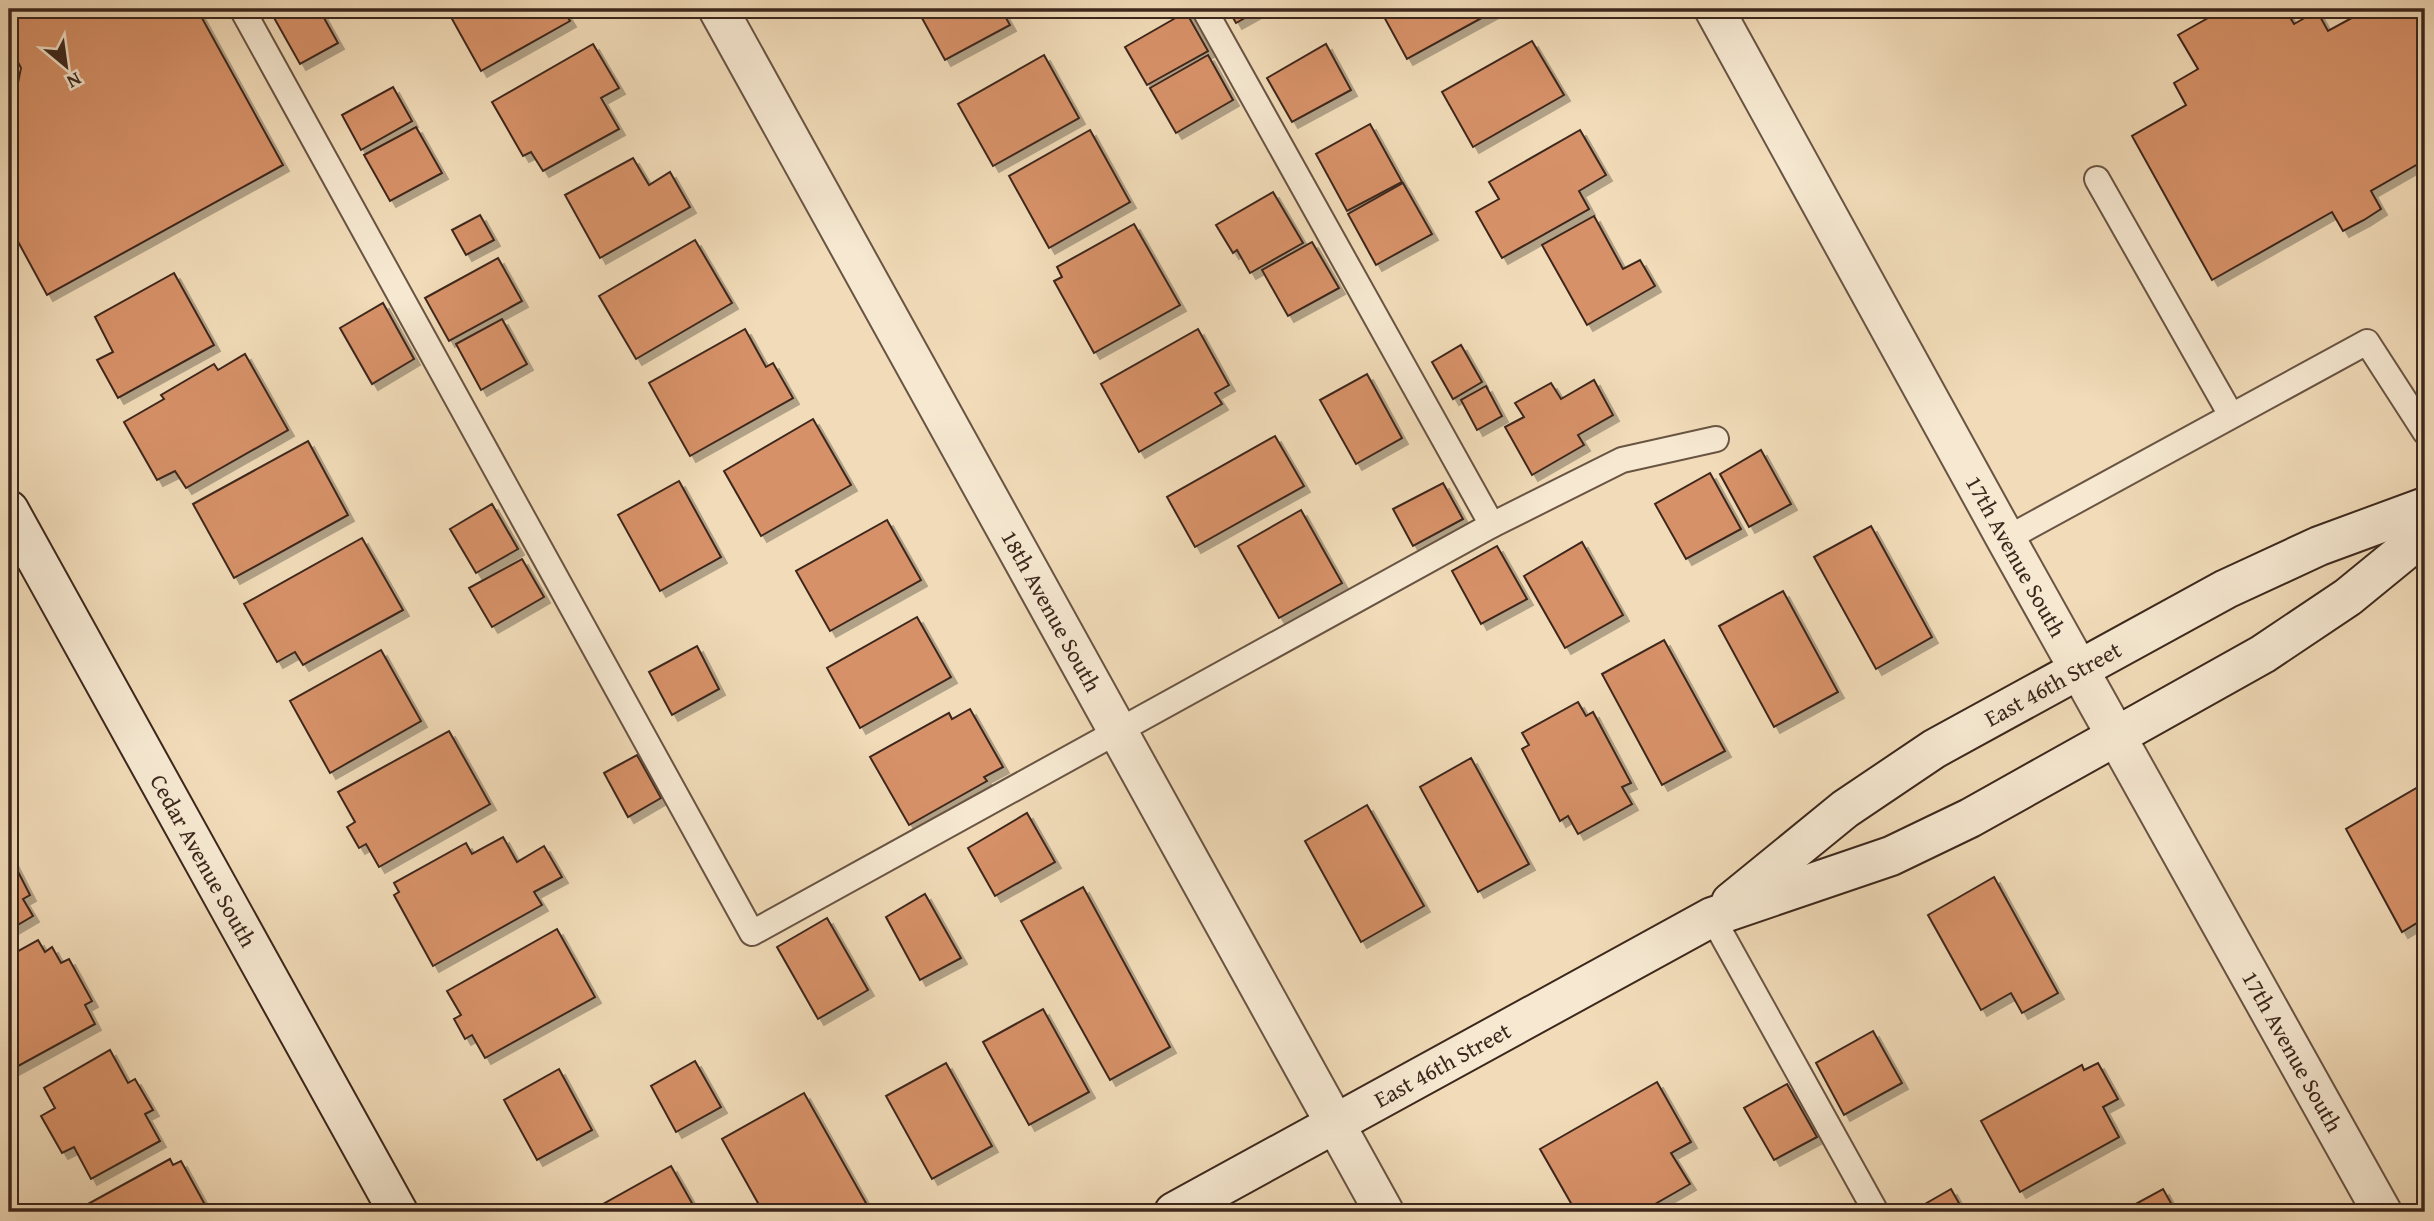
<svg xmlns="http://www.w3.org/2000/svg" width="2434" height="1221" viewBox="0 0 2434 1221" font-family="'Gentium Book Plus',serif">
	<defs>
		<filter id="shadow"><feDropShadow dx="6" dy="6" stdDeviation="0" flood-color="#0004"/></filter>
	</defs>
	<rect width="100%" height="100%" fill="#f1dbb8"/>
	<filter id="stains"><feTurbulence type="fractalNoise" baseFrequency=".00286" numOctaves="4"/><feColorMatrix values="0 0 0 0 .2 0 0 0 0 .09 0 0 0 0 .02 0 0 0 .5 -.17"/></filter>
	<radialGradient id="worn" r=".72"><stop offset=".6" stop-color="#630" stop-opacity="0"/><stop offset="1" stop-color="#630" stop-opacity=".3"/></radialGradient>
	<g fill="#d79168" stroke="#3c271c" stroke-width="2" filter="url(#shadow)">
		<path d="M 9,9 L 197,9 L 283,165 L 47,295 L 9,225 L 9,109 L 13,107 L 21,68 L 9,45 Z"/>
		<path d="M 287,9 L 319,9 L 338,43 L 300,64 L 273,16 Z"/>
		<path d="M 449,9 L 563,9 L 570,21 L 481,71 L 447,10 Z"/>
		<path d="M 917,9 L 1001,9 L 1010,25 L 945,60 Z"/>
		<path d="M 1228,9 L 1261,9 L 1236,23 Z"/>
		<path d="M 1394,9 L 1498,9 L 1407,59 L 1383,15 Z"/>
		<path d="M 2224,9 L 2285,9 L 2294,24 L 2317,11 L 2328,31 L 2359,14 L 2356,9 L 2425,9 L 2425,160 L 2371,191 L 2381,209 L 2364,220 L 2343,231 L 2332,212 L 2212,280 L 2132,136 L 2186,105 L 2174,83 L 2198,69 L 2178,35 Z"/>
		<path d="M 1186,12 L 1208,51 L 1147,85 L 1125,47 Z"/>
		<path d="M 1532,41 L 1564,95 L 1473,147 L 1442,92 Z"/>
		<path d="M 593,44 L 619,88 L 601,98 L 619,129 L 543,171 L 531,152 L 523,156 L 492,102 Z"/>
		<path d="M 1326,44 L 1351,90 L 1292,122 L 1267,78 Z"/>
		<path d="M 1044,55 L 1079,118 L 993,166 L 958,104 Z"/>
		<path d="M 1208,55 L 1233,100 L 1176,133 L 1150,88 Z"/>
		<path d="M 393,87 L 412,121 L 361,150 L 342,115 Z"/>
		<path d="M 1370,124 L 1402,182 L 1347,211 L 1316,154 Z"/>
		<path d="M 416,127 L 442,173 L 390,201 L 364,155 Z"/>
		<path d="M 1090,130 L 1130,202 L 1049,248 L 1009,176 Z"/>
		<path d="M 1580,130 L 1606,175 L 1579,191 L 1589,209 L 1502,258 L 1476,212 L 1499,199 L 1489,182 Z"/>
		<path d="M 633,158 L 649,185 L 670,172 L 690,207 L 600,258 L 565,195 Z"/>
		<path d="M 1403,183 L 1432,234 L 1376,265 L 1348,214 Z"/>
		<path d="M 1273,192 L 1303,243 L 1250,273 L 1237,250 L 1233,253 L 1216,225 Z"/>
		<path d="M 480,215 L 494,240 L 466,255 L 452,230 Z"/>
		<path d="M 1594,216 L 1623,269 L 1640,260 L 1655,286 L 1587,325 L 1542,245 Z"/>
		<path d="M 1134,224 L 1180,305 L 1094,353 L 1054,281 L 1062,277 L 1057,267 Z"/>
		<path d="M 695,240 L 732,303 L 636,359 L 599,296 Z"/>
		<path d="M 1312,242 L 1339,288 L 1288,316 L 1262,270 Z"/>
		<path d="M 498,258 L 522,301 L 449,341 L 425,298 Z"/>
		<path d="M 174,273 L 214,345 L 118,398 L 97,360 L 113,352 L 95,317 Z"/>
		<path d="M 383,303 L 414,359 L 372,384 L 340,328 Z"/>
		<path d="M 502,319 L 527,364 L 481,390 L 456,344 Z"/>
		<path d="M 745,329 L 766,367 L 773,363 L 793,398 L 690,456 L 649,383 Z"/>
		<path d="M 1198,329 L 1229,385 L 1215,393 L 1222,404 L 1139,452 L 1101,384 Z"/>
		<path d="M 1461,345 L 1482,382 L 1453,399 L 1432,362 Z"/>
		<path d="M 245,354 L 288,430 L 186,488 L 175,471 L 157,480 L 124,422 L 164,399 L 161,395 L 214,364 L 218,370 Z"/>
		<path d="M 1367,374 L 1402,438 L 1356,464 L 1320,400 Z"/>
		<path d="M 1594,380 L 1613,415 L 1578,435 L 1584,445 L 1532,475 L 1505,427 L 1524,417 L 1515,403 L 1551,383 L 1561,399 Z"/>
		<path d="M 1486,386 L 1502,416 L 1477,430 L 1461,400 Z"/>
		<path d="M 813,419 L 851,485 L 761,536 L 724,471 Z"/>
		<path d="M 1275,436 L 1304,486 L 1195,547 L 1167,497 Z"/>
		<path d="M 308,441 L 348,515 L 234,578 L 193,504 Z"/>
		<path d="M 1761,450 L 1791,504 L 1749,527 L 1720,474 Z"/>
		<path d="M 1710,473 L 1741,529 L 1686,559 L 1655,504 Z"/>
		<path d="M 679,481 L 721,557 L 660,591 L 618,515 Z"/>
		<path d="M 1443,483 L 1463,519 L 1413,546 L 1393,509 Z"/>
		<path d="M 492,504 L 518,549 L 476,573 L 450,529 Z"/>
		<path d="M 1301,510 L 1342,583 L 1279,618 L 1238,546 Z"/>
		<path d="M 887,520 L 921,580 L 830,631 L 796,571 Z"/>
		<path d="M 1871,526 L 1932,637 L 1876,669 L 1814,557 Z"/>
		<path d="M 362,538 L 403,610 L 303,665 L 295,652 L 277,662 L 244,604 Z"/>
		<path d="M 1582,542 L 1623,615 L 1565,648 L 1524,576 Z"/>
		<path d="M 1497,546 L 1527,599 L 1481,624 L 1452,571 Z"/>
		<path d="M 522,559 L 544,597 L 492,627 L 469,588 Z"/>
		<path d="M 1783,591 L 1838,692 L 1774,727 L 1719,626 Z"/>
		<path d="M 917,617 L 951,677 L 860,728 L 827,668 Z"/>
		<path d="M 1664,640 L 1725,751 L 1662,785 L 1602,674 Z"/>
		<path d="M 697,646 L 719,689 L 672,715 L 649,672 Z"/>
		<path d="M 381,650 L 421,721 L 330,773 L 290,701 Z"/>
		<path d="M 1578,702 L 1586,716 L 1593,712 L 1631,783 L 1622,787 L 1632,804 L 1578,834 L 1568,816 L 1560,821 L 1522,749 L 1529,745 L 1522,733 Z"/>
		<path d="M 970,709 L 1003,767 L 984,777 L 987,781 L 909,825 L 870,757 L 949,713 L 952,719 Z"/>
		<path d="M 449,731 L 490,804 L 379,867 L 366,844 L 359,848 L 347,827 L 355,822 L 338,792 Z"/>
		<path d="M 637,755 L 661,798 L 628,817 L 604,773 Z"/>
		<path d="M 1471,758 L 1529,864 L 1478,892 L 1420,787 Z"/>
		<path d="M 2425,783 L 2425,918 L 2402,932 L 2346,829 Z"/>
		<path d="M 1367,805 L 1424,906 L 1361,942 L 1305,841 Z"/>
		<path d="M 1027,813 L 1055,862 L 995,896 L 968,848 Z"/>
		<path d="M 503,837 L 517,862 L 544,846 L 562,877 L 534,892 L 542,905 L 433,966 L 394,895 L 399,892 L 394,883 L 466,843 L 472,854 Z"/>
		<path d="M 9,854 L 30,895 L 23,899 L 33,916 L 9,930 Z"/>
		<path d="M 1994,877 L 2058,993 L 2022,1013 L 2011,993 L 1981,1010 L 1928,915 Z"/>
		<path d="M 1083,887 L 1170,1047 L 1110,1080 L 1021,921 Z"/>
		<path d="M 925,894 L 961,958 L 920,980 L 886,917 Z"/>
		<path d="M 827,918 L 868,990 L 818,1019 L 777,947 Z"/>
		<path d="M 557,929 L 595,997 L 485,1058 L 472,1035 L 465,1039 L 454,1019 L 461,1015 L 447,991 Z"/>
		<path d="M 38,940 L 45,952 L 52,947 L 61,963 L 69,959 L 92,1001 L 85,1005 L 95,1024 L 9,1071 L 9,956 Z"/>
		<path d="M 1043,1009 L 1089,1092 L 1029,1125 L 983,1042 Z"/>
		<path d="M 1873,1031 L 1902,1083 L 1844,1115 L 1816,1063 Z"/>
		<path d="M 110,1050 L 128,1083 L 135,1079 L 153,1110 L 145,1114 L 160,1141 L 91,1179 L 74,1147 L 62,1153 L 41,1116 L 55,1108 L 44,1088 Z"/>
		<path d="M 695,1061 L 721,1107 L 676,1132 L 651,1086 Z"/>
		<path d="M 946,1063 L 992,1146 L 932,1179 L 886,1096 Z"/>
		<path d="M 2098,1063 L 2118,1099 L 2103,1107 L 2119,1137 L 2020,1192 L 1981,1121 L 2082,1065 L 2084,1070 Z"/>
		<path d="M 559,1069 L 592,1130 L 537,1160 L 504,1100 Z"/>
		<path d="M 1657,1082 L 1691,1142 L 1671,1153 L 1690,1184 L 1641,1212 L 1576,1212 L 1540,1149 Z"/>
		<path d="M 1787,1084 L 1817,1137 L 1774,1160 L 1744,1108 Z"/>
		<path d="M 804,1093 L 871,1212 L 763,1212 L 722,1139 Z"/>
		<path d="M 170,1159 L 173,1165 L 181,1161 L 209,1212 L 78,1212 L 77,1210 Z"/>
		<path d="M 671,1166 L 697,1212 L 598,1212 L 596,1208 Z"/>
		<path d="M 1951,1189 L 1964,1212 L 1911,1212 Z"/>
		<path d="M 2163,1189 L 2176,1212 L 2121,1212 Z"/>
	</g>
	<g fill="none" stroke-linecap="round" stroke-linejoin="round">
		<g stroke="#695443" stroke-width="28">
			<g id="service">
				<path d="M 242,9 L 752,933 L 1492,525 L 1204,9"/>
				<path d="M 2097,179 L 2231,415"/>
				<path d="M 1492,525 L 1622,460 L 1716,439"/>
				<path d="M 2006,539 L 2367,342 L 2425,432"/>
				<path d="M 1712,917 L 1876,1212"/>
			</g>
		</g>
		<g stroke="#695443" stroke-width="42">
			<g id="minor">
				<path id="s1" d="M 718,9 L 1384,1212"/>
				<path id="s2" d="M 1714,9 L 2006,539 L 2382,1212"/>
			</g>
		</g>
		<g stroke="#3c271c" stroke-width="42">
			<g id="secondary">
				<path id="s3" d="M 9,510 L 398,1212"/>
				<path id="s4" d="M 1731,902 L 1845,809 L 1934,749 L 2226,589 L 2319,546 L 2425,507"/>
				<path id="s5" d="M 1174,1212 L 1712,917 L 1891,856 L 1970,818 L 2263,654 L 2348,597 L 2425,534"/>
			</g>
		</g>
		<use href="#service" stroke="#f6e8d1" stroke-width="24"/>
		<use href="#minor" stroke="#f6e8d1" stroke-width="38"/>
		<use href="#secondary" stroke="#f6e8d1" stroke-width="38"/>
	</g>
	<g text-anchor="middle" stroke-width="5" stroke-linejoin="round" paint-order="stroke">
		<g font-size="23" fill="#3c271c" stroke="#f6e8d1">
			<text dy="8" stroke="none"><textPath href="#s2" startOffset="625">17th Avenue South</textPath></text>
			<text dy="8" stroke="none"><textPath href="#s1" startOffset="688">18th Avenue South</textPath></text>
			<text dy="8" stroke="none"><textPath href="#s4" startOffset="390">East 46th Street</textPath></text>
			<text dy="8" stroke="none"><textPath href="#s3" startOffset="401">Cedar Avenue South</textPath></text>
			<text dy="8" stroke="none"><textPath href="#s2" startOffset="1192">17th Avenue South</textPath></text>
			<text dy="8" stroke="none"><textPath href="#s5" startOffset="306">East 46th Street</textPath></text>
		</g>
	</g>
	<rect width="2434" height="1221" fill="none" stroke="#f1dbb8" stroke-width="35"/>
	<rect x="10" y="10" width="2413" height="1200" fill="none" stroke="#3c271c" stroke-width="3.5"/>
	<rect x="18" y="18" width="2399" height="1186" fill="none" stroke="#3c271c" stroke-width="2"/>
	<g transform="translate(66 66) rotate(151)" stroke="#f6e8d1" stroke-width="5" paint-order="stroke">
	<path d="M0-5L12 26L0 18L-12 26Z" fill="#3c271c"/>
	<text y="-10" font-size="19" font-weight="bold" text-anchor="middle" fill="#3c271c">N</text>
	</g>
	<rect width="100%" height="100%" filter="url(#stains)"/>
	<rect width="100%" height="100%" fill="url(#worn)"/>
</svg>
